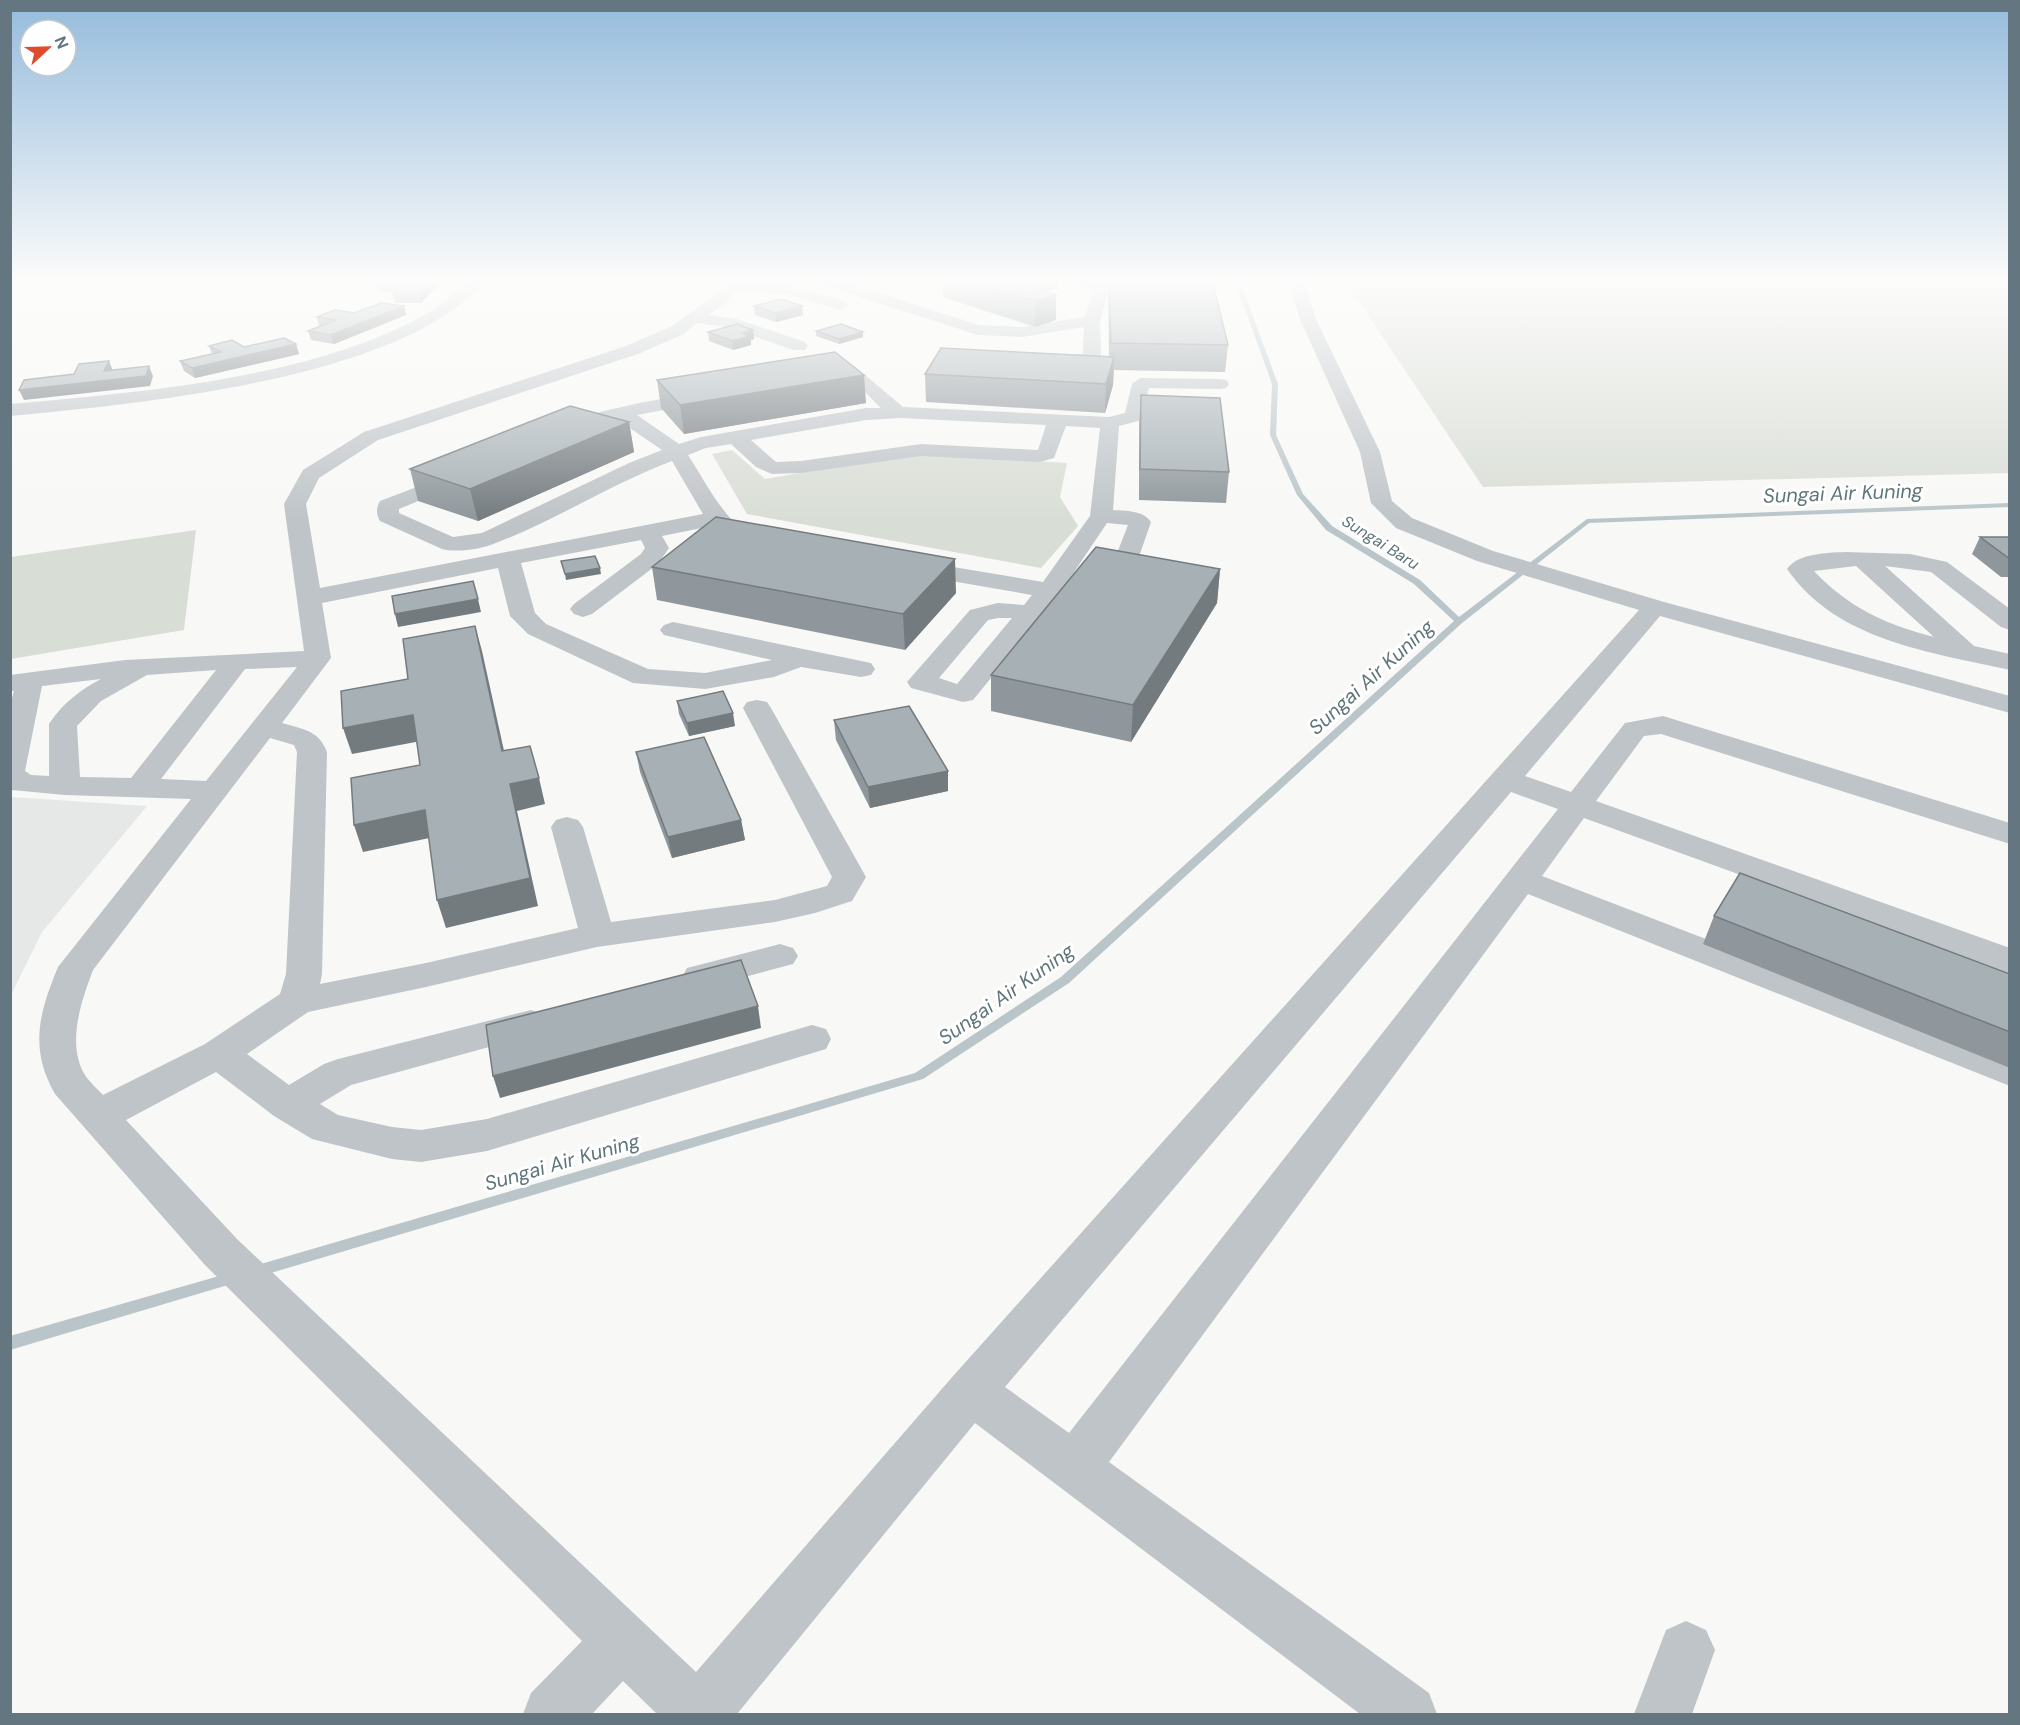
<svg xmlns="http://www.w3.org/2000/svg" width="2020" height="1725" viewBox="0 0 2020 1725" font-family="'DM Sans',sans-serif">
	<rect width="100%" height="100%" fill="#f8f8f6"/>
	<path fill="#e6e8e7" d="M 11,797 L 147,806 L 42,932 L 11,995 Z"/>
	<g fill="#d8ddd5">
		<path d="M 1344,279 L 2009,279 L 2009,473 L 1483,487 Z"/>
		<path d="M 732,450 L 765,479 L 914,453 L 1067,463 L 1060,497 L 1078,526 L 1041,568 L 747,514 L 712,454 Z"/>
		<path d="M 196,530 L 184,630 L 11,659 L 11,557 Z"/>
	</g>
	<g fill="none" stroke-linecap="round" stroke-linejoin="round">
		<g fill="#b9c5c9" fill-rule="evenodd">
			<path d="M 1234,279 L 1239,279 L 1278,384 L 1276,435 L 1303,494 L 1332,526 L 1420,580 L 1459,617 L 1587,519 L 2010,503 L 2010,507 L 1589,523 L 1462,623 L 1069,983 L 923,1079 L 254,1278 L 249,1276 L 247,1272 L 249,1268 L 254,1266 L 915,1073 L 1061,977 L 1454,621 L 1414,584 L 1326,530 L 1297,495 L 1270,435 L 1272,384 Z"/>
			<path d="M 233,1272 L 238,1274 L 240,1278 L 238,1282 L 10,1350 L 10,1336 Z"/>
		</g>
		<g fill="#bfc4c8" fill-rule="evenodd">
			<path d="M 469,279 L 486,279 C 407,380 133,404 10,416 L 10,404 C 143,392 320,378 435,309 C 447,301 458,289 469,279 Z"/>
			<path d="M 729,279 L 791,285 L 846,302 L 848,305 L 840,310 L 790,295 L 736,290 L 727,301 L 709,315 L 737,319 L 805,342 L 808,346 L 805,350 L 793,350 L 728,327 L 697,323 L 684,334 L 638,354 L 378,440 L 319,478 L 306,504 L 320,588 L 703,514 L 672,461 C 611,484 556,520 496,543 C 482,549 457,553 442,549 L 380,521 C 376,514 376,508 380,501 L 459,471 L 466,473 L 470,477 L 466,481 L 399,509 L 399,513 L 453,537 L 482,533 L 629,463 L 662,450 L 618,420 L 564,438 L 557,436 L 554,432 C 567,413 679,396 706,391 L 713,393 L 715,397 L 713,401 L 637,415 L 679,444 L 701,437 L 866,408 L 881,408 C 871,399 857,380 842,378 C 834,377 827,382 819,380 L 816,376 L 819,372 L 843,367 L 864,374 L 903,407 L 1109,417 L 1125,413 L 1132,384 L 1140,378 L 1220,379 L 1226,380 L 1229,384 L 1226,388 L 1220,389 L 1149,388 L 1143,410 L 1164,413 L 1167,417 L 1164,421 L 1138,421 L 1119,426 L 1113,510 C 1126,511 1143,510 1151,522 L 1134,571 L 1131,576 C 1116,580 1103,582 1088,578 L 1085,573 L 1088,568 L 1112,566 L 1128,525 L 1107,523 L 1058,596 L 973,700 L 963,702 L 911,688 L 907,682 L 970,610 L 998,603 L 1024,605 L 1032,595 L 911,574 L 903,572 L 899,567 L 903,562 L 911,560 L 1043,582 L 1090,516 L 1100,428 L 1066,426 L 1054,458 L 1040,462 L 921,456 L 801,473 L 772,474 L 756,467 L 731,444 L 706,448 L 688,455 C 703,478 717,506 737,525 C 746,533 759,531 766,541 L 762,546 C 743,551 725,539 712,526 L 662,536 L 669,548 L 658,564 L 592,614 L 583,617 L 574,614 L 570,609 L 574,604 L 641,554 L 645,548 L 641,540 L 521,563 L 535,613 L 546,624 L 648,669 L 705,673 L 772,660 L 664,635 L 660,630 L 664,625 L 673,622 L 871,663 L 875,669 L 871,675 L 861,677 L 801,667 L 774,677 L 705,689 L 633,683 L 528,634 L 510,616 L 498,568 L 322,603 L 331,658 L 282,723 C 302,729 319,730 327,752 L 322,974 L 320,984 L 426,963 L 578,928 L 551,827 L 556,820 L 567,817 L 578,820 L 583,827 L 611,922 L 775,900 L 827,886 L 832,877 L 743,708 L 747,702 L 757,700 L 767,702 L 771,708 L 866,877 L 852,901 L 815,913 L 775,922 L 597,947 L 426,987 L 308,1012 L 247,1054 L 289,1085 L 324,1064 L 338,1059 L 531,1010 L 544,1014 L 550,1023 L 544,1032 L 351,1085 L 320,1104 L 338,1115 L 392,1127 L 421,1130 L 487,1119 L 812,1025 L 826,1029 L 831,1039 L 826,1049 L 487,1151 L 421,1162 L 392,1159 L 312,1139 L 274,1116 L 216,1072 L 126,1120 L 237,1239 L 696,1672 L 954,1375 L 1639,610 L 1477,561 L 1396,528 L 1371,503 L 1360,452 L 1299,317 L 1289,279 L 1304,279 L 1315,317 L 1380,452 L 1392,501 L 1412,518 L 1493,551 L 1664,602 L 2010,696 L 2010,713 L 1660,616 L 1525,776 L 1571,792 L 1625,723 L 1663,716 L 2010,823 L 2010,844 L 1661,734 L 1644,736 L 1596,801 L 2010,948 L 2010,973 L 1584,818 L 1542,876 L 2010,1056 L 2010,1086 L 1528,894 L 1109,1462 L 1429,1693 L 1437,1714 L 1360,1714 L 975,1423 L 737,1714 L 657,1714 L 623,1681 L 592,1714 L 523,1714 L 531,1693 L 582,1641 L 205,1265 L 55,1094 C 29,1048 39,1013 58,967 L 191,799 L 65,795 L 12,790 L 10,705 L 14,691 L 10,691 L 10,675 L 125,660 L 304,651 L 284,504 L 303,470 L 364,432 L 626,346 L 672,326 L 715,295 ZM 901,418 L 1046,425 L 1038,450 L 921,444 L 801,461 L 776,462 L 751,440 L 866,420 ZM 998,618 L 1012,618 L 957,684 L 939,678 L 988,620 ZM 297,667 L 206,781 L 161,779 L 245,669 ZM 216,670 L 131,778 L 80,777 L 77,726 L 101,701 L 147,675 ZM 101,679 C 80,690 62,704 49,724 L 49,776 L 31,775 L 25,771 L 42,686 ZM 270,738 L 294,745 L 297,752 L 286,974 L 280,994 L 205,1044 L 103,1095 C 98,1090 92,1084 87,1078 C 65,1047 81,1002 93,970 ZM 1511,792 L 1558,809 L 1069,1433 L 1005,1387 Z"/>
			<path d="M 811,279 L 835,279 L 979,325 L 1022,327 L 1085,317 L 1093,290 L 1064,282 L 1062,279 L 1087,279 L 1101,283 L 1183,279 L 1164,288 L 1108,292 L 1100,321 L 1101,359 L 1098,363 L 1092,364 L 1050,363 L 1044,362 L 1041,358 L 1044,354 L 1083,354 L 1084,327 L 1022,337 L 978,335 L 813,282 Z"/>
			<path d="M 1845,552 L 1910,554 L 1947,562 L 2010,609 L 2010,630 L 2001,627 L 1931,572 L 1885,566 L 1974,646 L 2010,654 L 2010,670 C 1930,652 1837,641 1787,569 C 1798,553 1827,553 1845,552 ZM 1856,566 L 1934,637 C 1885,624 1849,608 1814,571 Z"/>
			<path d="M 780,944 L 793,948 L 798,956 L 793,964 L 700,989 L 687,986 L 682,977 L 687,968 Z"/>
			<path d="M 1686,1621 L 1706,1630 L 1715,1650 L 1692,1714 L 1634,1714 L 1666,1630 Z"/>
		</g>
	</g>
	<g fill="#8f979c">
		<path d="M 381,279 L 443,279 L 421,303 L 395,303 L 393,294 L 395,292 L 380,292 L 377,284 Z"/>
		<path d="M 858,279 L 887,279 L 871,284 Z"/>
		<path d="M 943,279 L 1058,279 L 1058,288 L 1045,292 L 1056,320 L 1035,327 L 943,297 Z"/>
		<path d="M 1108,279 L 1212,279 L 1228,345 L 1225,372 L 1114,370 L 1113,385 L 1105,413 L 926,402 L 925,374 L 1109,357 Z"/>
		<path d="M 404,306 L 406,315 L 334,344 L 311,340 L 308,331 L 319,326 L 317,317 L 354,313 Z"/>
		<path d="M 754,306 L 802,306 L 803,315 L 776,322 L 755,315 Z"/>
		<path d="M 753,330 L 754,339 L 751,340 L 751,345 L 733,350 L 709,341 L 708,332 Z"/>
		<path d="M 816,331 L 863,332 L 863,337 L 839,344 L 816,336 Z"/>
		<path d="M 296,344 L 299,354 L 195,378 L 184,371 L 180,361 L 212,354 L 209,346 L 244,347 Z"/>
		<path d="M 657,380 L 866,403 L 684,434 L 661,408 Z"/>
		<path d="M 1141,395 L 1229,472 L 1226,503 L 1139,500 L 1139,424 Z"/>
		<path d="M 629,422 L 634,452 L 478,521 L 418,501 L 410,469 Z"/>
		<path d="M 1980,537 L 2010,537 L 2010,577 L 2001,577 L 1972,554 Z"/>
		<path d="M 652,567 L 956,593 L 905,650 L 657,600 Z"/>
		<path d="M 1220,569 L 1217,603 L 1131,742 L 991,711 L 991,675 Z"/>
		<path d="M 677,701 L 735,726 L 689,736 L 679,714 Z"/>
		<path d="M 834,720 L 948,771 L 948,791 L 870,808 L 836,740 Z"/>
		<path d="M 636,752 L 741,820 L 745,840 L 672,858 L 640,772 Z"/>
		<path d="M 1714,916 L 2010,974 L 2010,1068 L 1703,944 Z"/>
	</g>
	<g fill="#747b7f">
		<path d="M 432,279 L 443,279 L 421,303 L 418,294 Z"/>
		<path d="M 870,279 L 887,279 L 871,284 Z"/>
		<path d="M 1040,279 L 1058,279 L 1058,288 L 1040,293 Z"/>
		<path d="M 1056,295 L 1056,320 L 1035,327 L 1035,301 Z"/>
		<path d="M 404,306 L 406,315 L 334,344 L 331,335 Z"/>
		<path d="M 802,306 L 803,315 L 776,322 L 775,313 Z"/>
		<path d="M 753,330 L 754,339 L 751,340 L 751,345 L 733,350 L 732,341 L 743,333 Z"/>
		<path d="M 863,332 L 863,337 L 839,344 L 839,339 Z"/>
		<path d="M 296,344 L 299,354 L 195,378 L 192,368 Z"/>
		<path d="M 1114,357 L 1113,385 L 1105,413 L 1106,384 Z"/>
		<path d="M 109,361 L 113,371 L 149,366 L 153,376 L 150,386 L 24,400 L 19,390 L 104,371 Z"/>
		<path d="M 864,375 L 866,403 L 684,434 L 680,405 Z"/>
		<path d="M 629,422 L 634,452 L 478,521 L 470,489 Z"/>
		<path d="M 955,559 L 956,593 L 905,650 L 903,614 Z"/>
		<path d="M 600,568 L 601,574 L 566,580 L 565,574 Z"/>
		<path d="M 1220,569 L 1217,603 L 1131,742 L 1133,705 Z"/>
		<path d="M 478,599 L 481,612 L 398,627 L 395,614 Z"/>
		<path d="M 475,626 L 482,651 L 510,778 L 502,751 Z"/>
		<path d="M 733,713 L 735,726 L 689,736 L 687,723 Z"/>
		<path d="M 413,715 L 421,741 L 352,754 L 343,728 Z"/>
		<path d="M 948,771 L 948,791 L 870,808 L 868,787 Z"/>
		<path d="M 539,778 L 545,804 L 517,811 L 538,906 L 446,928 L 437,900 L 510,784 Z"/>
		<path d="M 425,810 L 434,837 L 363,852 L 354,825 Z"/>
		<path d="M 741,820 L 745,840 L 672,858 L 668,837 Z"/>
		<path d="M 758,1006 L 761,1028 L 500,1098 L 493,1076 Z"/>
	</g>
	<g fill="#a6b0b5" stroke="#747b7f" stroke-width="1.5">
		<path d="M 381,279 L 432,279 L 418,294 L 393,294 L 404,283 L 377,284 Z"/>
		<path d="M 963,279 L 1003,279 L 1056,295 L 1035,301 Z"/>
		<path d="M 1109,279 L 1212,279 L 1228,345 L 1111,343 Z"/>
		<path d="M 781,299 L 802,306 L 775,313 L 754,306 Z"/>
		<path d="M 381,303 L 404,306 L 331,335 L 308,331 L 336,320 L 317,317 L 335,310 L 354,313 Z"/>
		<path d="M 737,324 L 753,330 L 743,333 L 750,336 L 732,341 L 708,332 Z"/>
		<path d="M 841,324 L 863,332 L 839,339 L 816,331 Z"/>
		<path d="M 284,338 L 296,344 L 192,368 L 180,361 L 221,352 L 209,346 L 232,340 L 244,347 Z"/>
		<path d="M 941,348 L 1114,357 L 1106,384 L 925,374 Z"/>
		<path d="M 835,352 L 864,375 L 680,405 L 657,380 Z"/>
		<path d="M 109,361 L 104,371 L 149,366 L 146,376 L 19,390 L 24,380 L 74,374 L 79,364 Z"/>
		<path d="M 1141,395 L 1220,398 L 1229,472 L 1140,469 Z"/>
		<path d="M 570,406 L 629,422 L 470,489 L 410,469 Z"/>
		<path d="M 716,517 L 955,559 L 903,614 L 652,567 Z"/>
		<path d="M 1980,537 L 2010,537 L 2010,559 Z"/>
		<path d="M 1096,547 L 1220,569 L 1133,705 L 991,675 Z"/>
		<path d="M 595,556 L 600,568 L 565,574 L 561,561 Z"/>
		<path d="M 473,581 L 478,599 L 395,614 L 392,596 Z"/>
		<path d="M 475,626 L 502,751 L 530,746 L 539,778 L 510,784 L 530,878 L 437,900 L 425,810 L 354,825 L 351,778 L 420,765 L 413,715 L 343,728 L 341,691 L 408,679 L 403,639 Z"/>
		<path d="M 723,691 L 733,713 L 687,723 L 677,701 Z"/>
		<path d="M 909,706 L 948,771 L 868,787 L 834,720 Z"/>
		<path d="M 704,737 L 741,820 L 668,837 L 636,752 Z"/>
		<path d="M 1740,873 L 2010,974 L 2010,1032 L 1714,916 Z"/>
		<path d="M 741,960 L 758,1006 L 493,1076 L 486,1025 Z"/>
	</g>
	<linearGradient id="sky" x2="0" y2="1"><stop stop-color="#95bbdc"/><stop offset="0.54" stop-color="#fcfcfb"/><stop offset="1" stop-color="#fcfcfb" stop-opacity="0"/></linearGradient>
	<rect width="2020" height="521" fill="url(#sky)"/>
	<g text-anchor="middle" stroke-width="6" stroke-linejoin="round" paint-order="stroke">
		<g font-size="16" font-style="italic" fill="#5e757a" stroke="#fff">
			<text transform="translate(1381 542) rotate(32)" y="6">Sungai Baru</text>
		</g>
		<g font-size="20" font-style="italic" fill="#5e757a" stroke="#fff">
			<text transform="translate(1843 493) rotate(-2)" y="7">Sungai Air Kuning</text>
			<text transform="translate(1371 677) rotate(-42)" y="7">Sungai Air Kuning</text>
			<text transform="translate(1006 994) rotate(-35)" y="7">Sungai Air Kuning</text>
			<text transform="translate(562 1162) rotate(-16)" y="7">Sungai Air Kuning</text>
		</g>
	</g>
	<rect width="2020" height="1725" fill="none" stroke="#647680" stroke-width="24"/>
	<g transform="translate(48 48) rotate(68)"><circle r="28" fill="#ffffff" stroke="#c1c8cc" stroke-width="1.5"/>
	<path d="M0-4.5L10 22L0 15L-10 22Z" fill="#e04b2e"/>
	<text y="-9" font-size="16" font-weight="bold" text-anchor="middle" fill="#647680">N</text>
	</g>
</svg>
